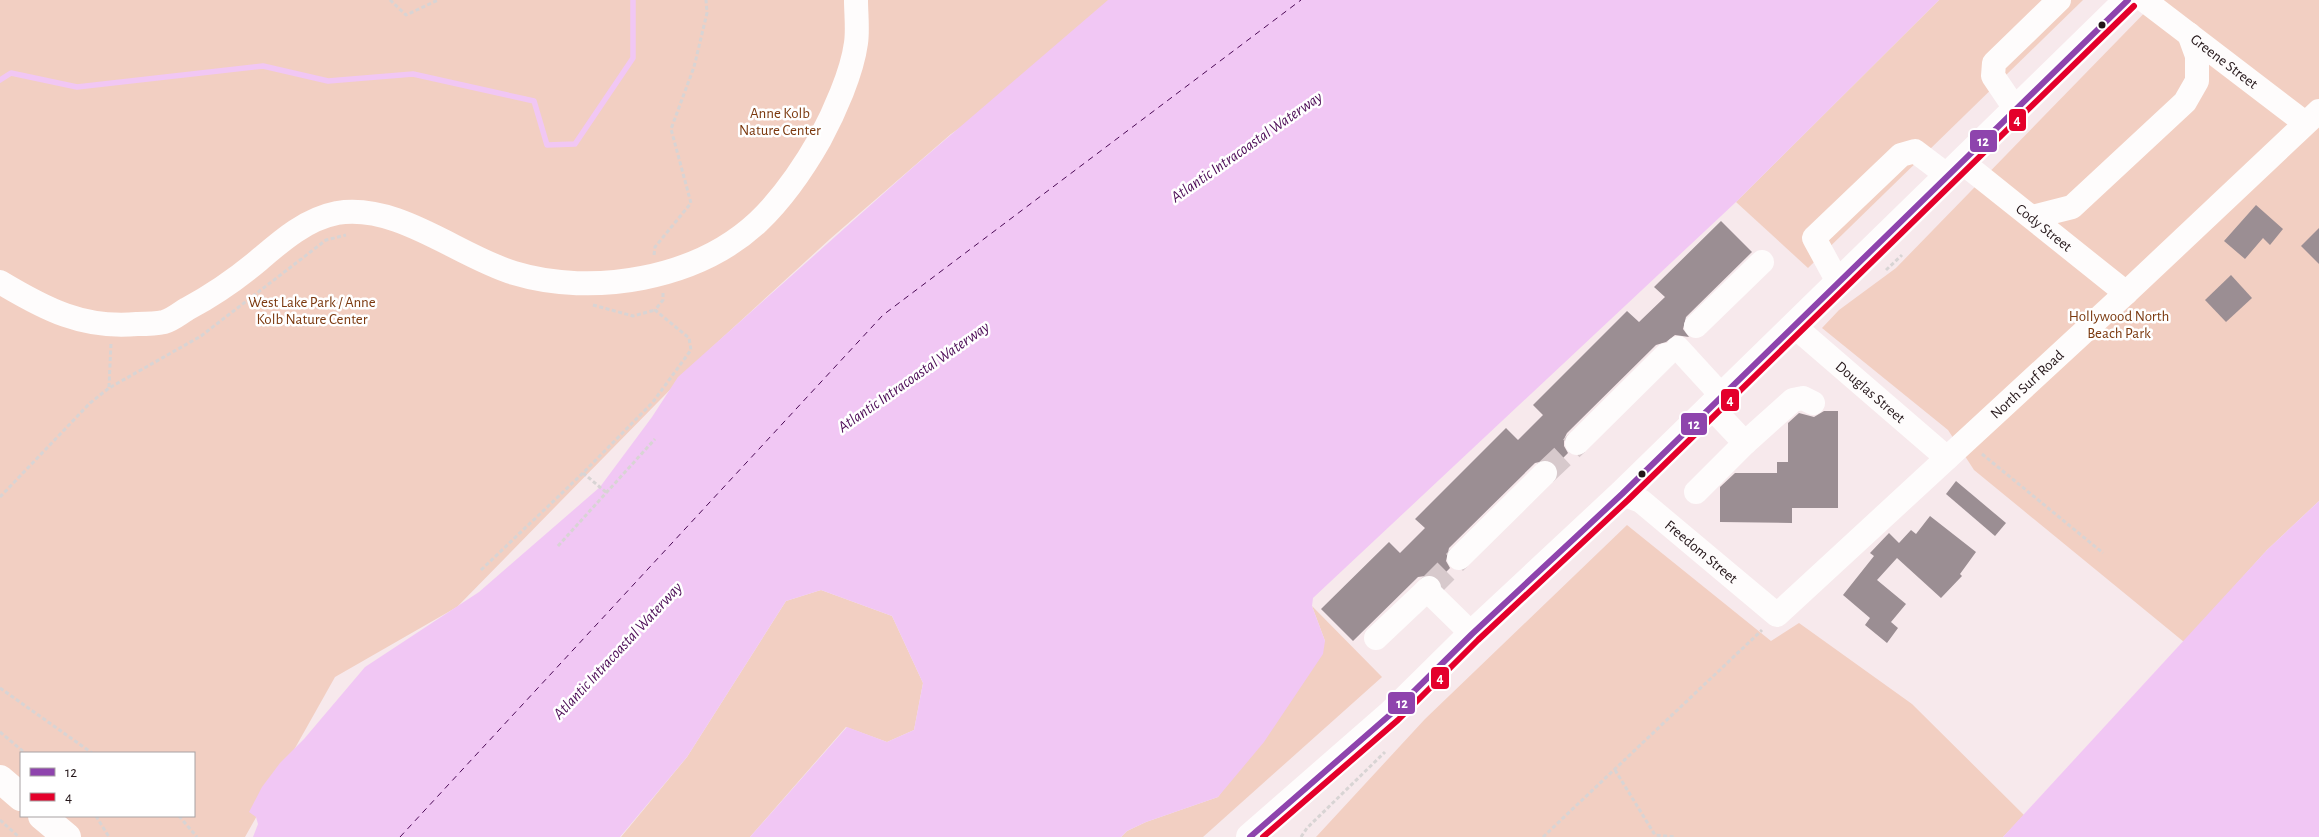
<svg xmlns="http://www.w3.org/2000/svg" width="2319" height="837" viewBox="0 0 2319 837" font-family="'Alegreya Sans',sans-serif">
	<rect width="100%" height="100%" fill="#f7e9ec"/>
	<g fill="#f2cfc2" fill-rule="evenodd">
		<path d="M 0,0 L 1142,0 L 951,134 L 830,239 L 710,349 L 457,607 L 335,677 L 245,837 L 0,837 ZM 21,753 L 194,753 L 194,816 L 21,816 Z"/>
		<path d="M 1939,0 L 2083,0 L 1808,268 L 1736,202 Z"/>
		<path d="M 2157,0 L 2319,0 L 2319,501 L 2267,550 L 2184,642 L 1974,470 L 1948,430 L 1822,328 L 1839,310 L 1896,268 Z"/>
		<path d="M 1627,525 L 1771,641 L 1799,623 L 1912,704 L 2024,815 L 2003,837 L 1316,837 L 1425,719 Z"/>
		<path d="M 821,590 L 892,616 L 923,683 L 914,730 L 887,742 L 846,727 L 750,837 L 621,837 L 687,757 L 786,601 Z"/>
		<path d="M 1312,606 L 1382,677 L 1203,837 L 1121,837 L 1127,831 L 1146,822 L 1218,797 L 1325,641 Z"/>
	</g>
	<g fill="#f1c7f4">
		<path d="M 1108,0 L 1939,0 L 1736,202 L 1313,598 L 1312,606 L 1325,641 L 1323,654 L 1264,742 L 1218,797 L 1146,822 L 1127,831 L 1121,837 L 750,837 L 847,727 L 887,742 L 914,730 L 923,683 L 892,616 L 821,590 L 786,601 L 687,757 L 620,837 L 253,837 L 258,824 L 256,817 L 249,812 L 262,787 L 280,763 L 304,739 L 365,667 L 479,592 L 600,487 L 652,417 L 678,377 L 911,169 Z"/>
		<path d="M 2319,501 L 2319,837 L 2003,837 L 2267,550 Z"/>
	</g>
	<g fill="none" stroke-linecap="round" stroke-linejoin="round">
		<path stroke="#f1c7f4" stroke-width="5.5" d="M 0,80 L 11,73 L 77,87 L 263,66 L 328,81 L 413,74 L 534,101 L 547,145 L 575,144 L 633,58 L 633,0"/>
		<path stroke="#4b0a55" stroke-width="1" stroke-dasharray="6 5" stroke-linecap="butt" d="M 400,837 L 883,315 L 1301,0"/>
	</g>
	<g fill="#9b8e93">
		<path d="M 2256,205 L 2283,229 L 2270,245 L 2263,238 L 2245,259 L 2224,241 Z"/>
		<path d="M 1721,221 L 1752,252 L 1686,317 L 1683,329 L 1689,337 L 1675,335 L 1666,342 L 1656,345 L 1567,433 L 1564,439 L 1564,446 L 1568,453 L 1556,465 L 1548,460 L 1535,463 L 1449,548 L 1446,561 L 1450,568 L 1439,579 L 1432,575 L 1418,577 L 1353,641 L 1321,609 L 1389,542 L 1400,553 L 1425,528 L 1415,519 L 1506,428 L 1518,440 L 1543,415 L 1533,405 L 1627,311 L 1639,322 L 1665,297 L 1654,287 Z"/>
		<path d="M 2319,228 L 2319,264 L 2301,246 Z"/>
		<path d="M 2231,275 L 2252,298 L 2226,322 L 2205,300 Z"/>
		<path d="M 1824,411 L 1838,411 L 1838,508 L 1792,508 L 1792,523 L 1720,522 L 1720,487 L 1735,473 L 1777,473 L 1777,462 L 1788,462 L 1788,423 L 1799,413 L 1814,417 Z"/>
		<path d="M 1956,481 L 2006,523 L 1995,536 L 1946,494 Z"/>
		<path d="M 1930,516 L 1976,552 L 1960,574 L 1962,576 L 1941,598 L 1897,558 L 1877,580 L 1906,604 L 1891,622 L 1898,628 L 1887,643 L 1865,625 L 1870,618 L 1843,595 L 1874,556 L 1870,553 L 1889,533 L 1899,543 L 1911,530 L 1916,534 Z"/>
	</g>
	<g fill="none" stroke-linecap="round" stroke-linejoin="round">
		<g stroke="#d7c9cc" stroke-width="24" stroke-dasharray="24 12" stroke-linecap="butt">
			<path d="M 1545,473 L 1577,443"/>
			<path d="M 1429,588 L 1459,558"/>
		</g>
		<g stroke="#d8d4d4" stroke-width="3" stroke-dasharray="4 2.5" stroke-linecap="butt">
			<path d="M 390,0 L 406,15 L 438,0"/>
			<path d="M 654,255 L 655,247 L 691,203 L 671,129 L 694,67 L 707,13 L 706,0"/>
			<path d="M 1886,270 L 1902,255"/>
			<path d="M 593,305 L 633,316 L 655,310"/>
			<path d="M 109,387 L 111,343"/>
			<path d="M 1982,454 L 2103,553"/>
			<path d="M 583,473 L 607,493"/>
			<path d="M 0,497 L 90,403 L 109,388 L 201,336 L 326,240 L 346,235"/>
			<path d="M 558,546 L 655,439"/>
			<path d="M 481,570 L 583,473 L 653,402 L 691,350 L 689,338 L 655,310 L 663,300 L 663,293"/>
			<path d="M 0,688 L 92,753"/>
			<path d="M 0,732 L 25,753"/>
			<path d="M 1615,770 L 1655,835 L 1676,837"/>
			<path d="M 96,816 L 109,837"/>
			<path d="M 179,816 L 197,837"/>
			<path d="M 0,820 L 19,837"/>
			<path d="M 1301,837 L 1307,828 L 1385,752"/>
			<path d="M 1543,837 L 1762,630"/>
		</g>
		<g stroke="#fefcfc" stroke-width="24">
			<path id="s1" d="M 2144,0 L 2305,123"/>
			<path d="M 2016,110 L 1993,76 L 1994,63 L 2059,0"/>
			<path id="s2" d="M 1962,162 L 2126,293"/>
			<path d="M 2032,217 L 2072,207 L 2185,102 L 2197,81 L 2197,56 L 2189,34"/>
			<path d="M 0,282 C 45,309 83,329 137,324 C 145,324 155,324 164,322 C 172,320 180,313 187,309 C 215,294 234,281 259,260 C 281,241 306,219 337,213 C 398,203 458,256 514,273 C 593,297 697,279 758,222 C 783,198 803,169 820,139 C 834,113 852,73 856,43 C 858,29 856,14 856,0"/>
			<path d="M 1838,282 L 1814,238 L 1901,155 L 1915,151 L 1948,176"/>
			<path d="M 1696,326 L 1762,262"/>
			<path id="s3" d="M 1794,326 L 1947,458"/>
			<path d="M 1678,348 L 1722,396"/>
			<path d="M 1711,407 L 1745,443 L 1793,400 L 1803,398 L 1813,403"/>
			<path d="M 1577,443 L 1666,355"/>
			<path d="M 1696,492 L 1745,443"/>
			<path id="s4" d="M 1622,494 L 1641,501 L 1777,615 L 2126,293 L 2319,111"/>
			<path d="M 1459,558 L 1545,473"/>
			<path d="M 1427,590 L 1472,634"/>
			<path d="M 1376,638 L 1429,588"/>
		</g>
		<g stroke="#fefcfc" stroke-width="28">
			<path d="M 0,779 L 21,797"/>
			<path d="M 42,816 L 67,837"/>
			<path d="M 1250,837 L 1392,713 L 1472,634 L 1622,494 L 2128,0"/>
		</g>
		<g stroke="#fff" stroke-width="10">
			<path id="bus-1" d="M 1250,837 L 1392,713 L 1472,634 L 1622,494 L 2128,0"/>
		</g>
		<g stroke="#fff" stroke-width="10">
			<path id="bus-2" d="M 1263,837 L 1398,720 L 1478,640 L 1628,500 L 2134,6"/>
		</g>
		<use href="#bus-1" stroke="#8e44ad" stroke-width="6"/>
		<use href="#bus-2" stroke="#e4002b" stroke-width="6"/>
	</g>
	<g fill="#241619" stroke="#fff" stroke-width="2">
		<circle cx="2102" cy="25" r="4.5"/>
		<circle cx="1642" cy="474" r="4.5"/>
	</g>
	<g text-anchor="middle" stroke-width="5" stroke-linejoin="round" paint-order="stroke">
		<g font-size="15" fill="#241619" stroke="#fff">
			<text dy="5" stroke="none"><textPath href="#s1" startOffset="101">Greene Street</textPath></text>
			<text dy="5" stroke="none"><textPath href="#s2" startOffset="105">Cody Street</textPath></text>
			<text dy="5" stroke="none"><textPath href="#s4" startOffset="538">North Surf Road</textPath></text>
			<text dy="5" stroke="none"><textPath href="#s3" startOffset="101">Douglas Street</textPath></text>
			<text dy="5" stroke="none"><textPath href="#s4" startOffset="99">Freedom Street</textPath></text>
		</g>
		<g font-size="15" fill="#7b390f" stroke="#fff">
			<text x="780" y="118">Anne Kolb<tspan x="780" dy="17">Nature Center</tspan></text>
			<text x="312" y="307">West Lake Park / Anne<tspan x="312" dy="17">Kolb Nature Center</tspan></text>
			<text x="2119" y="321">Hollywood North<tspan x="2119" dy="17">Beach Park</tspan></text>
		</g>
		<g font-size="16" font-style="italic" fill="#4b0a55" stroke="#fff">
			<text transform="translate(1246 146) rotate(-35)" y="6">Atlantic Intracoastal Waterway</text>
			<text transform="translate(913 376) rotate(-35)" y="6">Atlantic Intracoastal Waterway</text>
			<text transform="translate(617 650) rotate(-47)" y="6">Atlantic Intracoastal Waterway</text>
		</g>
	</g>
	<g stroke="#fff" stroke-width="2">
		<rect x="2008" y="108" width="19" height="24" rx="5" fill="#e4002b"/>
		<rect x="1969" y="129" width="29" height="24" rx="5" fill="#8e44ad"/>
		<rect x="1720" y="388" width="20" height="24" rx="5" fill="#e4002b"/>
		<rect x="1680" y="412" width="28" height="24" rx="5" fill="#8e44ad"/>
		<rect x="1430" y="666" width="20" height="24" rx="5" fill="#e4002b"/>
		<rect x="1387" y="691" width="29" height="24" rx="5" fill="#8e44ad"/>
	</g>
	<g font-size="14" text-anchor="middle" font-weight="bold" fill="#fff">
		<text x="2017" y="125">4</text>
		<text x="1983" y="146">12</text>
		<text x="1730" y="405">4</text>
		<text x="1694" y="429">12</text>
		<text x="1440" y="683">4</text>
		<text x="1402" y="708">12</text>
	</g>
	<rect x="20" y="752" width="175" height="65" fill="#ffffff" stroke="#a7a2a3"/>
	<rect x="30" y="768" width="25" height="8" fill="#8e44ad" stroke="#a7a2a3"/>
	<text x="65" y="777" font-size="15" fill="#241619">12</text>
	<rect x="30" y="793" width="25" height="8" fill="#e4002b" stroke="#a7a2a3"/>
	<text x="65" y="802" font-size="15" fill="#241619">4</text>
</svg>
